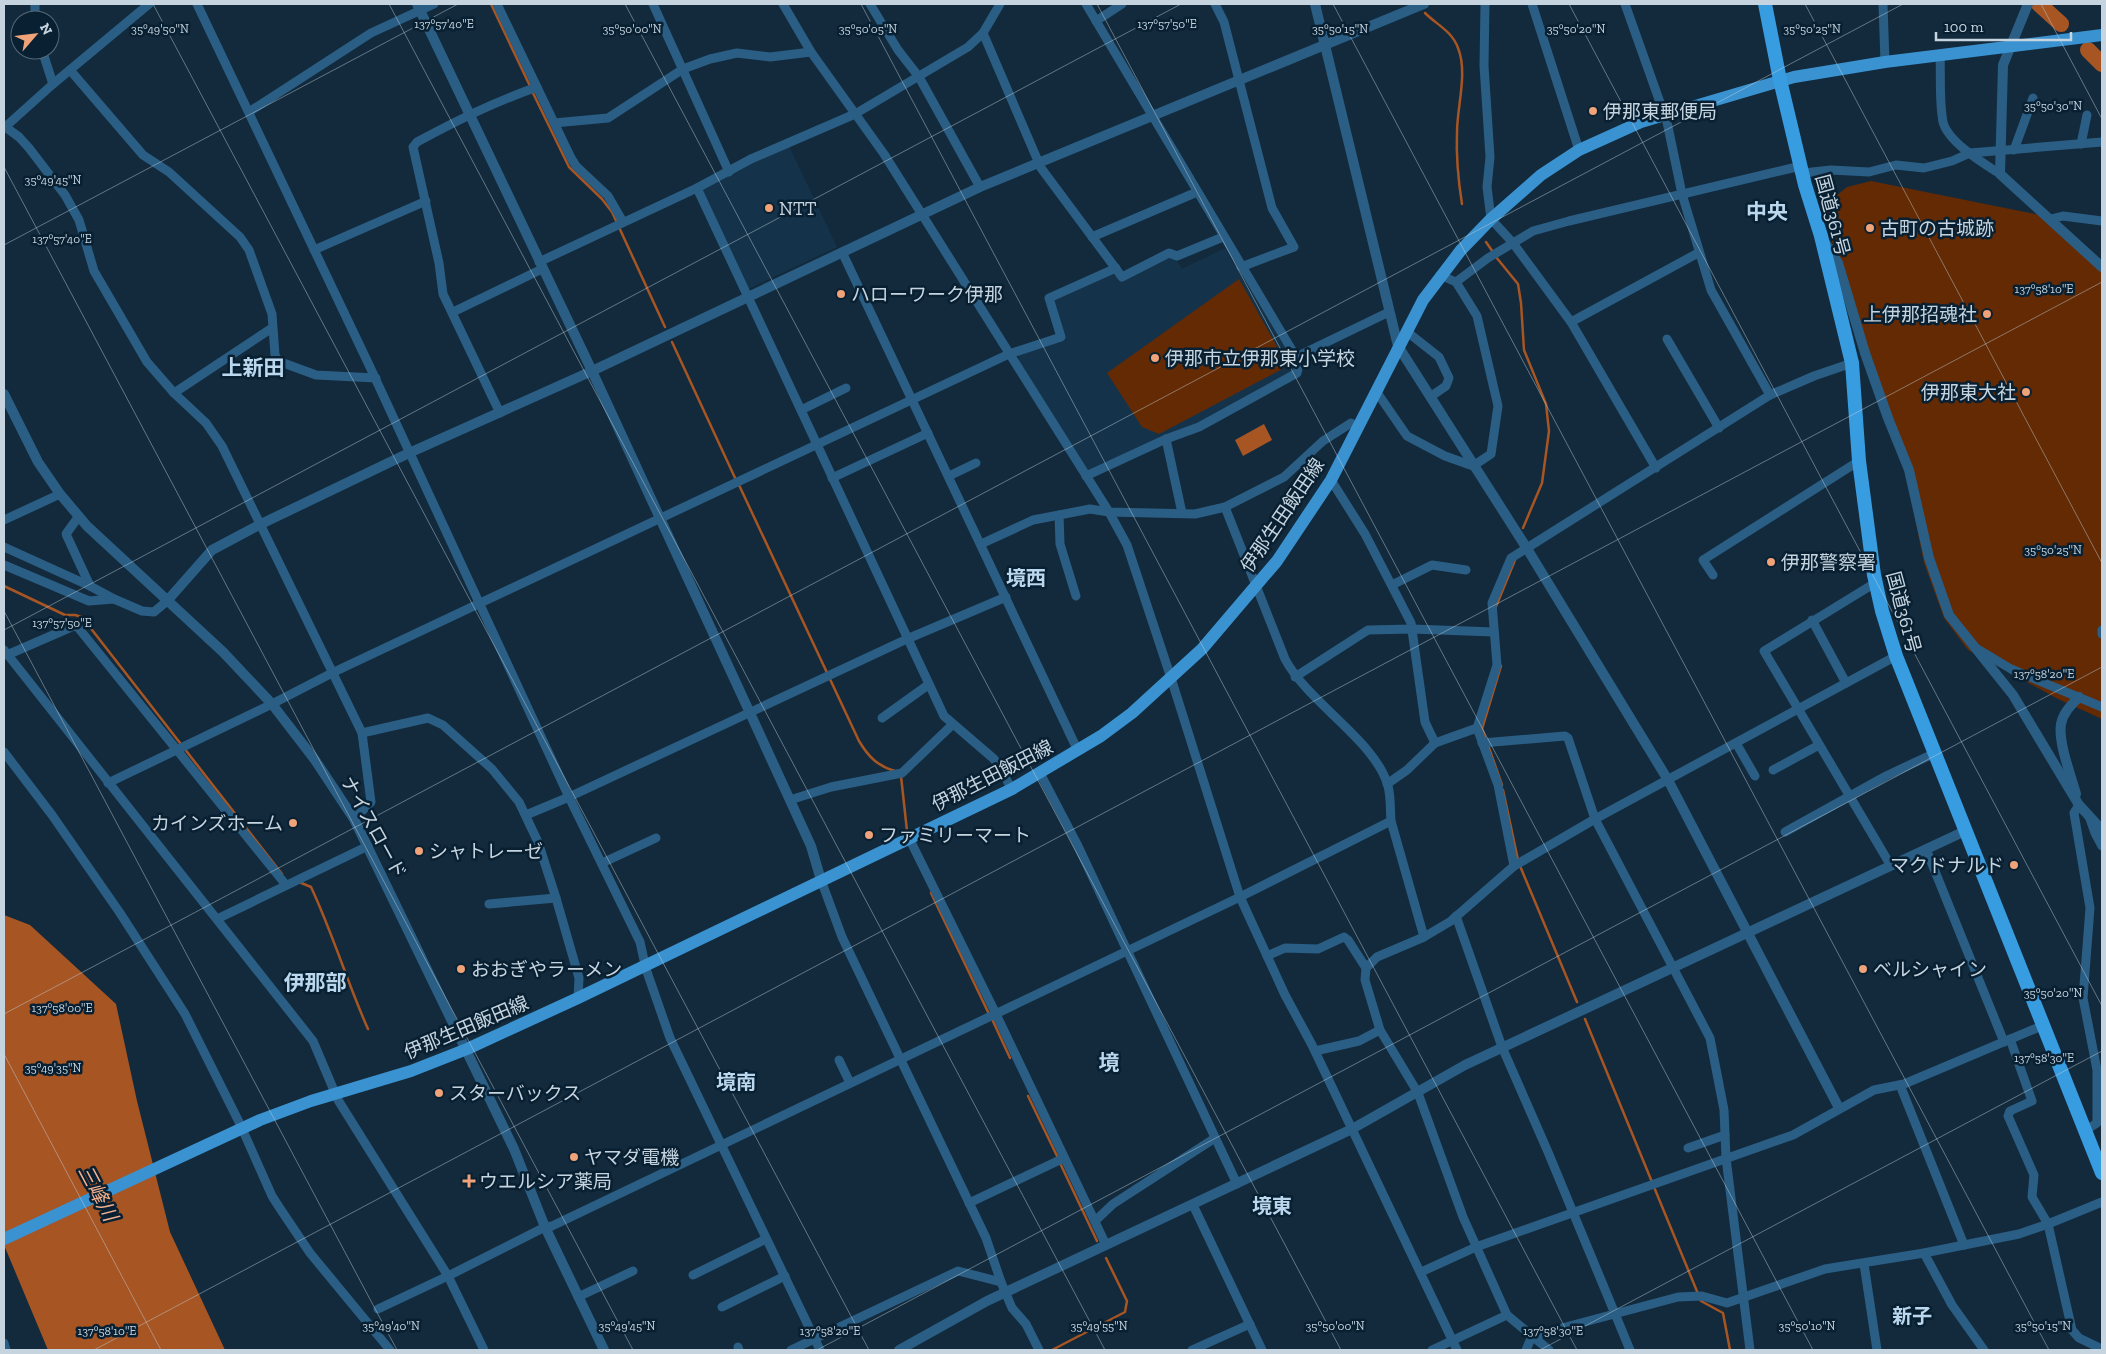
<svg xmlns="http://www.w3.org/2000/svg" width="2106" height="1354" viewBox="0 0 2106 1354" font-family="'Zilla Slab','Noto Sans JP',serif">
	<rect width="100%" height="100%" fill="#122a3c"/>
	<g fill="#14334a">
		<path d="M 789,146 L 837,247 L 746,290 L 701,188 Z"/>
		<path d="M 1225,248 L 1295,364 L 1293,373 L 1199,424 L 1089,472 L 1019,361 L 1018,354 L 1065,338 L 1052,298 L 1112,273 L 1122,282 L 1169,256 L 1176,259 L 1182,269 Z"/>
	</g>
	<g fill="#632a04">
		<path d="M 1871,181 L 2040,215 L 2102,271 L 2102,719 L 2058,699 L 1968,650 L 1944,618 L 1924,563 L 1905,470 L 1873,384 L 1826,221 L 1832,199 L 1847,187 Z"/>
		<path d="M 1239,279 L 1288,366 L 1159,434 L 1142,427 L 1107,373 Z"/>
	</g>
	<g fill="#a75523">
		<path d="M 1264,424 L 1272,440 L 1243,456 L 1235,440 Z"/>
		<path d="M 4,915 L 30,925 L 116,1004 L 137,1101 L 170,1232 L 225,1350 L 48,1350 L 4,1245 Z"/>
	</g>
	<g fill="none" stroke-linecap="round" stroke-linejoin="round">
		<g stroke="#a75523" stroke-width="2.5">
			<path d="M 491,4 L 530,86"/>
			<path d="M 1425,13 C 1437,25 1452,31 1458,48 C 1468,72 1457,107 1457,132 C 1456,157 1458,179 1462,204"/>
			<path d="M 532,91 L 569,167 L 602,199 L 612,212 L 665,327"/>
			<path d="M 1486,242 L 1493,252"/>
			<path d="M 1496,257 L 1518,284 L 1521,303 L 1524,350 L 1546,404 L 1549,431 L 1542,483 L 1523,528"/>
			<path d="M 672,342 L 736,480"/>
			<path d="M 739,485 L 859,741 C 868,756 877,766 895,771"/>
			<path d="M 4,586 L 65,615 L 75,615 L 82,617 L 282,874"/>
			<path d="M 1495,609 L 1515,560"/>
			<path d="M 1486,740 L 1482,729 L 1501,666"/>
			<path d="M 1488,745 L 1502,785"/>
			<path d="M 901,776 L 907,831"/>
			<path d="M 1503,790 L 1518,860"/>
			<path d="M 1520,866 L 1577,1002"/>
			<path d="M 299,882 L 311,887 C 333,934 347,982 368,1029"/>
			<path d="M 931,893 L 989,1014"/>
			<path d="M 992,1019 L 1010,1058"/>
			<path d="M 1585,1019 L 1652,1182"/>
			<path d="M 1028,1096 L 1058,1158"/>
			<path d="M 1060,1163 L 1097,1241"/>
			<path d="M 1654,1187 L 1701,1301 L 1723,1313 L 1730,1350"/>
			<path d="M 1052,1350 L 1125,1312 L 1127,1301 L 1106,1258"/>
		</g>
		<g stroke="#a75523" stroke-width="16">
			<path d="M 2039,4 L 2061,24"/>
			<path d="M 2088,50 L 2102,64"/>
		</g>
		<g stroke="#2b5e84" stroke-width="9">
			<path d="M 197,4 L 370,367 L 569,797 L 640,942 L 646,969 L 670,1038 L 820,1350"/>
			<path d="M 497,4 L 571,158 L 576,166 L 608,196 L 623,222"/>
			<path d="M 653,4 L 729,172"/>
			<path d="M 783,4 L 811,52 L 884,154 L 1109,512 L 1127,545 L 1171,678 L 1240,897 L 1285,995 L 1312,1045 L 1457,1350"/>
			<path d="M 870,4 L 898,50 L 919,77 L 980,187"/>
			<path d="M 1215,4 L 1224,22 L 1272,208 L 1294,247 L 1241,267"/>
			<path d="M 1485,4 L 1484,66 L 1490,157 L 1487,187 L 1491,219 L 1513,243 L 1571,322 L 1656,468"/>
			<path d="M 1532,4 L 1579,150"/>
			<path d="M 1625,4 L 1667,122 L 1682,194 L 1711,290 L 1770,395"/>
			<path d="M 1883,4 L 1885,62"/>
			<path d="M 35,20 L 35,4"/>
			<path d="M 1096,21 L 1122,4"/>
			<path d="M 983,33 L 1041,168 L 1122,277 L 1169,253 L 1177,256 L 1223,237"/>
			<path d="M 42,50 L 53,84"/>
			<path d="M 1940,56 C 1941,77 1939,101 1943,122 C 1948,142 1983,163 2000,174"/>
			<path d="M 70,70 L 143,155 L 169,172 L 240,237 L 249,250 L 272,314 L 275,355 L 278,361 L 316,375 L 376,378"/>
			<path d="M 249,112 L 371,33 L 434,4"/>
			<path d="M 554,123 L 608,118 L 683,69 L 710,59 L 737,53 L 770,57 L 811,52"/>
			<path d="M 4,126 L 19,137 L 29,148 L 65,195 L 79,220 L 94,271 L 147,362 L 174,393 L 206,423 L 222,446 L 362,733 L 371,802 L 354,819"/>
			<path d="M 4,128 L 53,84 L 149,4"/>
			<path d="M 2081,144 L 2087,115"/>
			<path d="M 2014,150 L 2033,98"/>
			<path d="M 1803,173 L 1831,170 L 1869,172 L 1896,165 L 1924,168 L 1952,161 L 1970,153 L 2102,142"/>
			<path d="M 697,188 L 944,716 L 994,759 L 1012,789"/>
			<path d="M 2051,219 L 2063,216 L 2102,221"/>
			<path d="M 1092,237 L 1197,192"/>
			<path d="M 314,250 L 426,201"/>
			<path d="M 842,252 L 1078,751"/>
			<path d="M 539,262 L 697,188 L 751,159 L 855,114 L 968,47 L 983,33 L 1000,4"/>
			<path d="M 1440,275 L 1456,282 L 1488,258 L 1533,231 L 1569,221 L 1801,166"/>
			<path d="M 453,312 L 542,269"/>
			<path d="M 1571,322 L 1698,253"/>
			<path d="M 1406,331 L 1439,357 L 1449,378 L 1446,386 L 1430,397"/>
			<path d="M 1667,339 L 1719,428"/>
			<path d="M 1296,357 L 1389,312"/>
			<path d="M 1376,391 L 1407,436 L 1445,456 L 1473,466 L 1491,454 L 1498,406 L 1477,316 L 1456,282"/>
			<path d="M 174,393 L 272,328"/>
			<path d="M 801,410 L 846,388"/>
			<path d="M 500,413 L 443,294 L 439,263 L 413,147 L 417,142 C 458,120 492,103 537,87"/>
			<path d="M 1166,439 L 1182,513"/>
			<path d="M 949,476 L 976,463"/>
			<path d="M 1086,476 L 1166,439 L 1199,427 L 1297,373 L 1299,365 L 1296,357 L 1086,4"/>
			<path d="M 832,478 L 928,433"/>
			<path d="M 1331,480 L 1365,534 L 1411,623 L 1425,722 L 1435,743"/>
			<path d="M 1059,515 L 1060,544 L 1076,596"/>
			<path d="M 79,516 L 66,534 L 90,586"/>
			<path d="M 4,520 L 60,494"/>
			<path d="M 981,544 L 1033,520 L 1090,509 L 1109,512 L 1195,514 L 1225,507 L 1284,477 L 1323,441 L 1351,423 L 1357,427"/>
			<path d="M 4,547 L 90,586 L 114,599"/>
			<path d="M 4,565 L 89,601 L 114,599 L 142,611 L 154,612 L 167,601"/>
			<path d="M 1713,575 L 1703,560 L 1859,461"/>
			<path d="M 1875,583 L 1764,651 L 1891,866"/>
			<path d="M 1392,585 L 1432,565 L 1466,570"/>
			<path d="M 1812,620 L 1846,683"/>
			<path d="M 2102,630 L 2102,634"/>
			<path d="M 1976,648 L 2011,669 L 2102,707"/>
			<path d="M 4,650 L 313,1041 L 338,1100 L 448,1276 L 484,1350"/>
			<path d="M 7,655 L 76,625 L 286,885"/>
			<path d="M 1295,677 L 1368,630 L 1412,629 L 1494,632"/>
			<path d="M 882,718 L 928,685"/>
			<path d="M 362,733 L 428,718 L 443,725 L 492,769 L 519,802 L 538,842 L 556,898 L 579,978 L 578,998"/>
			<path d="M 1482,743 L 1565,736 L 1568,738 L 1595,819 L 1710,1038 L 1724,1110 L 1726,1158 L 1750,1350"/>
			<path d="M 1736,743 L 1755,776"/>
			<path d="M 4,752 L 52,815 L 120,913 L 185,1014 L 240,1124 L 272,1196 L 281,1210 L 310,1253 L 390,1350"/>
			<path d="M 1773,770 L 1819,745"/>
			<path d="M 1040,773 L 1077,844 L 1237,1184"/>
			<path d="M 108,783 L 272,704 L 334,672 L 1009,354 L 1061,337 L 1049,298 L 1116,268"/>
			<path d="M 1387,784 L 1407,770 L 1435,743 L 1477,728"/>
			<path d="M 790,800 L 831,787 L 902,773 L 952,725"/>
			<path d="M 2079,805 L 2074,813 L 2090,908 L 2083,998 L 2097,1070 L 2097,1123 L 2086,1130"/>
			<path d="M 526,815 L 569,797 L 907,639 L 1006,597"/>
			<path d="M 2089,816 L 2095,833 L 2102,846"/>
			<path d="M 1391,821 L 1424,937"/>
			<path d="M 1785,832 L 1886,776 L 1935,753"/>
			<path d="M 909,838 L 996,1014 L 1106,1245"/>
			<path d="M 1926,849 L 2004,1042"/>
			<path d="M 602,863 L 656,838"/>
			<path d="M 1514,866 L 1498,785 L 1477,728 L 1497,665 L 1492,603 L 1511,558 L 1770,395 L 1814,376 L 1852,363"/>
			<path d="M 821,880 L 842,937 L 986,1238 L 1001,1282"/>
			<path d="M 489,904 L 556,898"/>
			<path d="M 1456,916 L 1502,1047 L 1548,1152 L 1630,1350"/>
			<path d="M 217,919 L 368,846"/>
			<path d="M 1267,956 L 1285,948 L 1318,949 L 1344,937 L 1348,940 L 1366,968 L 1377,957 L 1424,937 L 1451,921 L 1514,866 L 1595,819 L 1896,656"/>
			<path d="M 1366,968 L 1365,980 L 1380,1030 L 1418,1093 L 1463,1217 L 1507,1315 L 1549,1350"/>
			<path d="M 2010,1039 L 2032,1101 L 2010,1111 L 2008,1116 L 2034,1175 L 2032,1197 L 2048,1224 L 2072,1330 L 2079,1338 L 2102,1349"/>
			<path d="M 1315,1051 L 1359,1041 L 1380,1030"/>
			<path d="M 839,1060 L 850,1083"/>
			<path d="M 1900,1085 L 1964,1245"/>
			<path d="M 1688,1148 L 1725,1135"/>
			<path d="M 969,1203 L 1064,1158"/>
			<path d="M 1193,1205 L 1262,1350"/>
			<path d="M 1095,1221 L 1113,1204 L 1215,1138"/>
			<path d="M 1924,1253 L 1952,1305 L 1984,1350"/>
			<path d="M 1864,1264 L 1877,1350"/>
			<path d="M 1421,1272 L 1476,1247 L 1793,1135 L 1874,1090 L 1904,1084 L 2044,1025"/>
			<path d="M 693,1275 L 766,1239"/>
			<path d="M 578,1297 L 633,1271"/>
			<path d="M 722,1307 L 785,1276"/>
			<path d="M 378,1309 L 448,1276 L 545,1227 L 552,1226 L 1240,897 L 1391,821 C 1390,809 1391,797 1388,786 C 1375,740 1309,704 1285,659 L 1225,507"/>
			<path d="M 1532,1336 L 1678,1297 L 1702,1296 L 1727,1303 L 1825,1269 L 1924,1253 L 2019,1234 L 2048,1224 L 2102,1202"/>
			<path d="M 4,1343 L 6,1350"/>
			<path d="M 738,1347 L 739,1350"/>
			<path d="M 791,1350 L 958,1271 L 1001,1282 L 1012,1308 L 1026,1324 L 1039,1350"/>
			<path d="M 1192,1350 L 1250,1324"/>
			<path d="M 1432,1350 L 1507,1315"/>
			<path d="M 1526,1350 L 1532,1336"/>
		</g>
		<g stroke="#2b5e84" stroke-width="10">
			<path d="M 417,4 L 592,371 L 750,713 L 811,846 L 821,880"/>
			<path d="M 1315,4 L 1398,346 L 1526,547 L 1668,780 L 1839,1108"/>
			<path d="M 2028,4 L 2003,65 L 2000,174 L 2102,267"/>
			<path d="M 1826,244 L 1838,263 L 1865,353 L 1888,418 L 1909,470 L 1929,558 L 1949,615 L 2013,695 L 2079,805 L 2102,830"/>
			<path d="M 4,394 L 38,462 L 60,494 L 87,526 L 223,652 L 272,704 L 315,760 L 354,819 L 514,1149 L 545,1227 L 604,1350"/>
			<path d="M 167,601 L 212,550 L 261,524 L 409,453 L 592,371 L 980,187 L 1424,4"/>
			<path d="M 2076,794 C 2071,775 2058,743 2061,724 C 2063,713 2071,705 2079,697"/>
			<path d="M 899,1350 L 987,1301 L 1352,1129 L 1465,1065 L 1965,831"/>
		</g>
		<path stroke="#3a92d0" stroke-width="12" d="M 4,1239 L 260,1120 L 311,1101 L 411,1071 L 467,1049 L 578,998 L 1012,789 L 1101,736 L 1132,713 L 1202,649 L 1277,561 L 1331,480 L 1423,300 L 1461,250 L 1491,219 L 1541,175 L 1579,150 L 1641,122 L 1794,77 L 1885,62 L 2102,35"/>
		<path stroke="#389ce1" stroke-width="14" d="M 1765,4 L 1780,80 L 1805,185 L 1821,236 L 1852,363 L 1859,461 L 1874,575 L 1882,611 L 1896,656 L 2102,1173"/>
	</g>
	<path fill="none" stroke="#c6d4e0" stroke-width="1" stroke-opacity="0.45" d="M 153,4 L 869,1350M 389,4 L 1105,1350M 625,4 L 1341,1350M 861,4 L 1577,1350M 1097,4 L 1813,1350M 1333,4 L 2049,1350M 1569,4 L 2102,1006M 1805,4 L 2102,563M 2041,4 L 2102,119M 4,167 L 633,1350M 4,245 L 458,4M 4,611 L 397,1350M 4,630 L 1181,4M 4,1014 L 1903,4M 4,1054 L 161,1350M 94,1350 L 2102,282M 817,1350 L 2102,667M 1540,1350 L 2102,1051"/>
	<g fill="#f0a279" stroke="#082031" stroke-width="2">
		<circle cx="1593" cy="111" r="5"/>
		<circle cx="769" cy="208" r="5"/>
		<circle cx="1870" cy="228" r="5"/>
		<circle cx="841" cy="294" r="5"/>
		<circle cx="1987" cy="314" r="5"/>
		<circle cx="1155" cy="358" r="5"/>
		<circle cx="2026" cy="392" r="5"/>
		<circle cx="1771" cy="562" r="5"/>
		<circle cx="293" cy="823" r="5"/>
		<circle cx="869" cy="835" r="5"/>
		<circle cx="419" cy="851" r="5"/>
		<circle cx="2014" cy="865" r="5"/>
		<circle cx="461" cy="969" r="5"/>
		<circle cx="1863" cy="969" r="5"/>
		<circle cx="439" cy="1093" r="5"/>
		<circle cx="574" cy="1157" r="5"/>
		<path d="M466.5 1173.5h5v5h5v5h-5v5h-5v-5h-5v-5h5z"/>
	</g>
	<g text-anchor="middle" stroke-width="5" stroke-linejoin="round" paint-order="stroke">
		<g font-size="19" fill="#c6d4e0" stroke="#082031" text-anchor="start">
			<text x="1603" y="118">伊那東郵便局</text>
			<text x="779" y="215">NTT</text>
			<text x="1880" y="235">古町の古城跡</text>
			<text x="851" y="301">ハローワーク伊那</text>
			<text x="1977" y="321" text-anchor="end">上伊那招魂社</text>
			<text x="1165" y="365">伊那市立伊那東小学校</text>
			<text x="2016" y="399" text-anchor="end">伊那東大社</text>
			<text x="1781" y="569">伊那警察署</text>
			<text x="283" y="830" text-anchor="end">カインズホーム</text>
			<text x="879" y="842">ファミリーマート</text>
			<text x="429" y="858">シャトレーゼ</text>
			<text x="2004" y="872" text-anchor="end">マクドナルド</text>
			<text x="471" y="976">おおぎやラーメン</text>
			<text x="1873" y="976">ベルシャイン</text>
			<text x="449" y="1100">スターバックス</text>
			<text x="584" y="1164">ヤマダ電機</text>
			<text x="479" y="1188">ウエルシア薬局</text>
		</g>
		<g font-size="19" fill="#c6d4e0" stroke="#082031">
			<text transform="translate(1833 215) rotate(75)" y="7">国道361号</text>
			<text transform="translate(1282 515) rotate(-56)" y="7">伊那生田飯田線</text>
			<text transform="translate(1904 612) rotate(75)" y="7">国道361号</text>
			<text transform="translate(992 775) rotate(-27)" y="7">伊那生田飯田線</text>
			<text transform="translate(374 827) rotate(61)" y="7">ナイスロード</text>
			<text transform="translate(466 1027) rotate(-23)" y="7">伊那生田飯田線</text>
		</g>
		<g font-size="20" font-weight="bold" fill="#bad7ee" stroke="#082031">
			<text x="1026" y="585">境西</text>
			<text x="736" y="1089">境南</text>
			<text x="1272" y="1213">境東</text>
			<text x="1912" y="1323">新子</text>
		</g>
		<g font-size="20" font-style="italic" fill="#f4b08d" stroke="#082031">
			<text transform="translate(98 1193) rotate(62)" y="7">三峰川</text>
		</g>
		<g font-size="21" font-weight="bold" fill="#bad7ee" stroke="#082031">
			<text x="1767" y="219">中央</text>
			<text x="253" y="375">上新田</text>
			<text x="315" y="990">伊那部</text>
			<text x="1109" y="1070">境</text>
		</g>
	</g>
	<g font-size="12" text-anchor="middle" fill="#c6d4e0" stroke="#082031" stroke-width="5" stroke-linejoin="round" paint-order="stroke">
		<text x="444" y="28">137°57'40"E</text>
		<text x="1167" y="28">137°57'50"E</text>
		<text x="160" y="33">35°49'50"N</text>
		<text x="632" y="33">35°50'00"N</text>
		<text x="868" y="33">35°50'05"N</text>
		<text x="1340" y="33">35°50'15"N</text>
		<text x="1576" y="33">35°50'20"N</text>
		<text x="1812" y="33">35°50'25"N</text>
		<text x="2053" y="110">35°50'30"N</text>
		<text x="53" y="184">35°49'45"N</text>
		<text x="62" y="243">137°57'40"E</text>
		<text x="2044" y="293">137°58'10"E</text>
		<text x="2053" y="554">35°50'25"N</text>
		<text x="62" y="627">137°57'50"E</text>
		<text x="2044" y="678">137°58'20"E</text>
		<text x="2053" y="997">35°50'20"N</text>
		<text x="62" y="1012">137°58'00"E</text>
		<text x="2044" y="1062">137°58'30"E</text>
		<text x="53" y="1072">35°49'35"N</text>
		<text x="391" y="1330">35°49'40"N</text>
		<text x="627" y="1330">35°49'45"N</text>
		<text x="1099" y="1330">35°49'55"N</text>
		<text x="1335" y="1330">35°50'00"N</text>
		<text x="1807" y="1330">35°50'10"N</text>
		<text x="2043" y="1330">35°50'15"N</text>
		<text x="107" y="1335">137°58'10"E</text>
		<text x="830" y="1335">137°58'20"E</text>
		<text x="1553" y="1335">137°58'30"E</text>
	</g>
	<rect width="2106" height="1354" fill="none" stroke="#c6d4e0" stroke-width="10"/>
	<g transform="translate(35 35) rotate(62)"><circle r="24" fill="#082031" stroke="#546877"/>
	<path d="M0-4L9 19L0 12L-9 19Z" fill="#f0a279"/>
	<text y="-8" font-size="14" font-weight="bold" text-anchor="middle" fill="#c6d4e0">N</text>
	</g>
	<path d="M1936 32v8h135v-8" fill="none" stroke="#c6d4e0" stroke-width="2.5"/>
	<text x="1944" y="32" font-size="15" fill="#c6d4e0" stroke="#082031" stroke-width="4" paint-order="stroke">100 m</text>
</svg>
